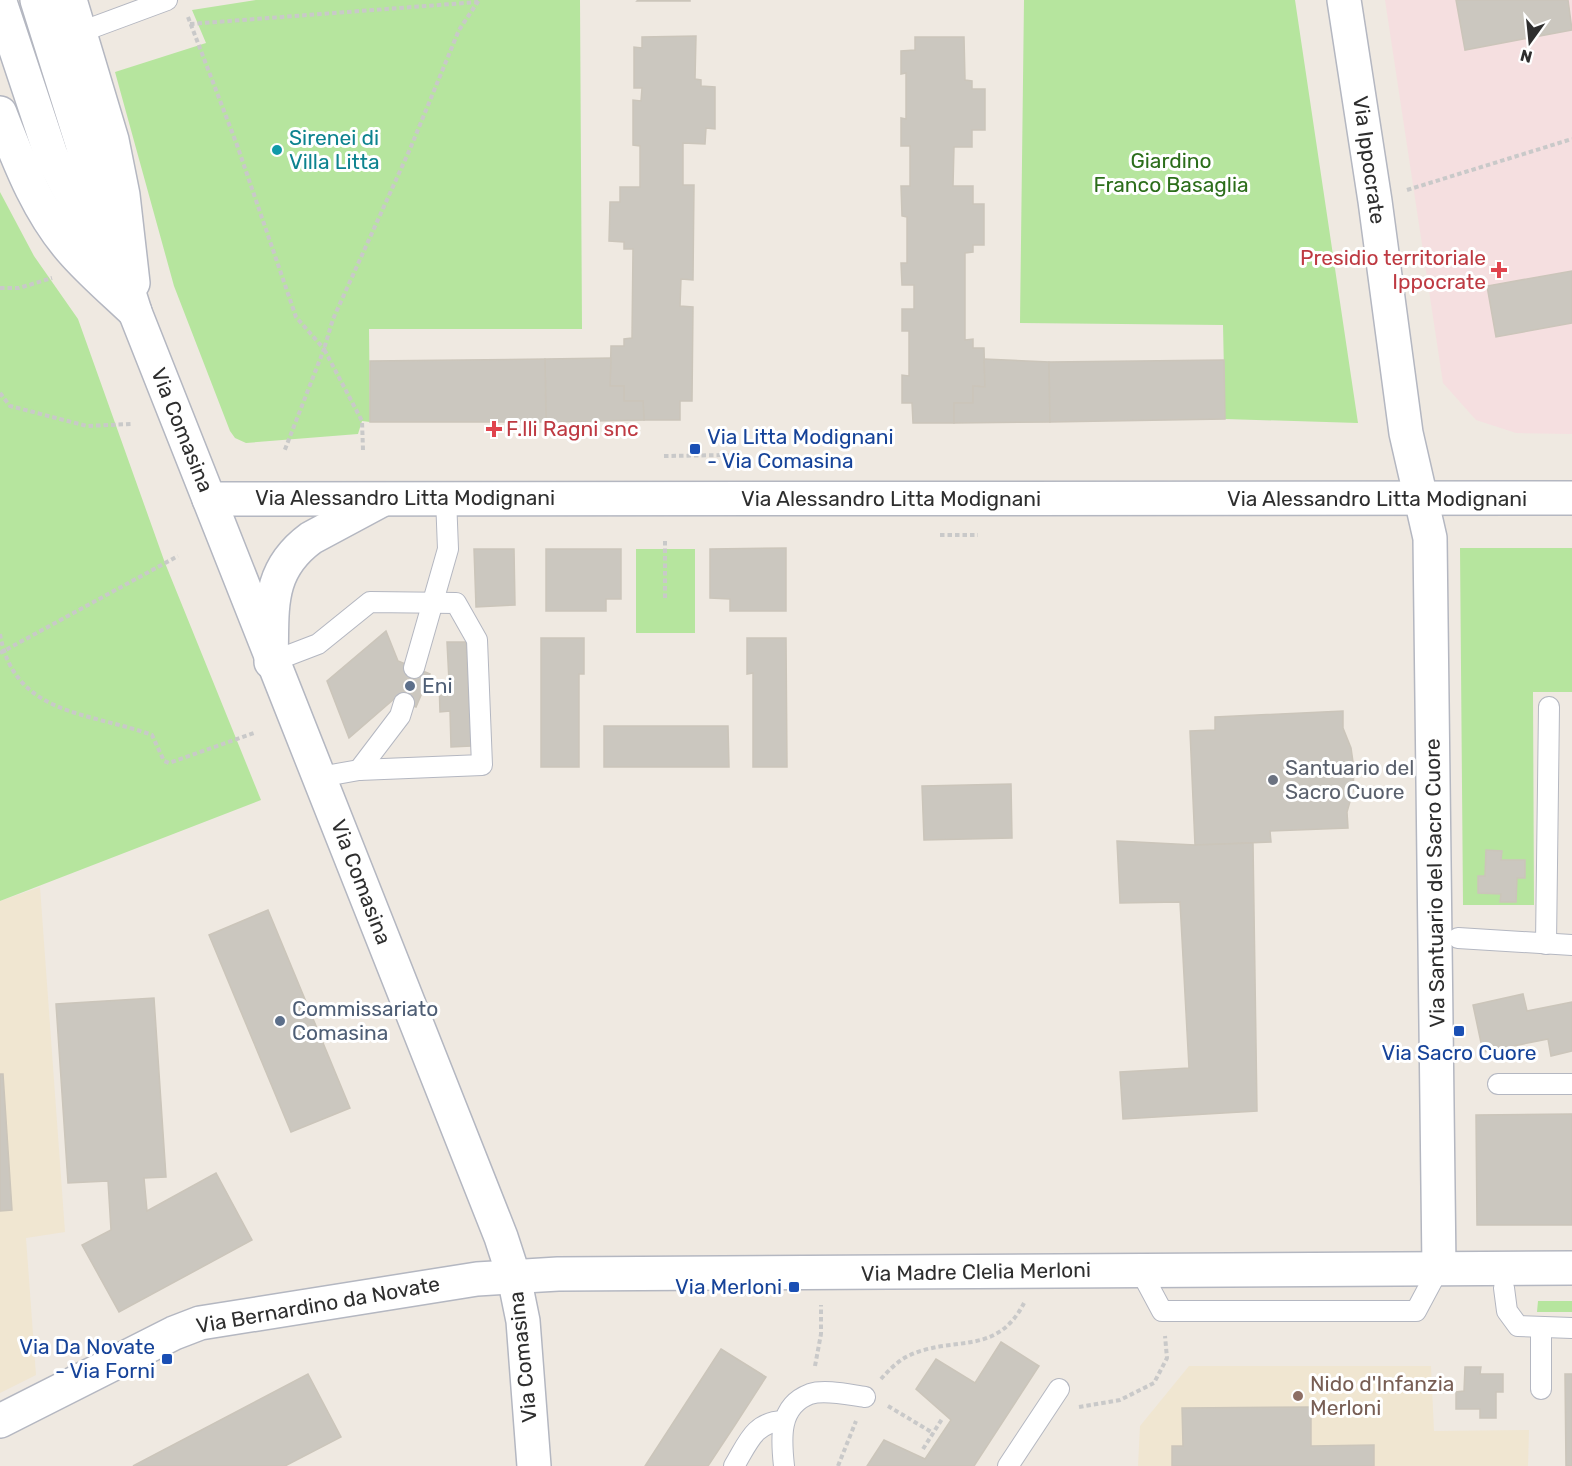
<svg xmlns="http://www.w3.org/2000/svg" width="1572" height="1466" viewBox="0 0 1572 1466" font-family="Rubik,sans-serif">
	<rect width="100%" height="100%" fill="#efe9e1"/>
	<g fill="#f0e6d1">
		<path d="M 40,887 L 65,1232 L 26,1238 L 36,1375 L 0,1393 L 0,901 Z"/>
		<path d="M 1189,1366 L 1431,1366 L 1434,1431 L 1529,1430 L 1528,1466 L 1138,1466 L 1140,1426 Z"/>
	</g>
	<path fill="#f5dfe0" d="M 1385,0 L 1572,0 L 1572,434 L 1516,433 L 1476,420 L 1443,383 Z"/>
	<g fill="#b6e59e">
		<path d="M 256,0 L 580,0 L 582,329 L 369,329 L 370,422 L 362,421 L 358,434 L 246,443 L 235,438 L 230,431 L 174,286 L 115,72 L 206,43 L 192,10 Z"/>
		<path d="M 1024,0 L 1295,0 L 1358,423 L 1225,419 L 1223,325 L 1020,323 Z"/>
		<path d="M 0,192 L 34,256 L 78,319 L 165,563 L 261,800 L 0,901 Z"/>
		<path d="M 1460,548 L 1572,548 L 1572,692 L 1533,692 L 1534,905 L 1463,905 Z"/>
		<rect x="636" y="549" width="59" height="84"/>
		<path d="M 1538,1301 L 1572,1301 L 1572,1312 L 1537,1312 Z"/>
	</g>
	<g fill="#cbc7bf" stroke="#cbc5ba" stroke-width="1.5">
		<path d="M 638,0 L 690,0 L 690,1 L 637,1 Z"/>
		<path d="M 1456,0 L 1568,0 L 1572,30 L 1465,50 Z"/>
		<path d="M 696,36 L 695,79 L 701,80 L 701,86 L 715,87 L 715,129 L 706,128 L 705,144 L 683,143 L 683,185 L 694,185 L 693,280 L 681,279 L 680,306 L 693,307 L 692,401 L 680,401 L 680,420 L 644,420 L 643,401 L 624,401 L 624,386 L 610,386 L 611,346 L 624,346 L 624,339 L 632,338 L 633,249 L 624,249 L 624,242 L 609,241 L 610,202 L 620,202 L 620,187 L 640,187 L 640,146 L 633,145 L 633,100 L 641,101 L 642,88 L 634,88 L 634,47 L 642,48 L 642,37 Z"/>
		<path d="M 915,37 L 964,37 L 965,80 L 972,81 L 972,89 L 985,89 L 985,130 L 972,130 L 972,147 L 954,147 L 953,186 L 973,186 L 973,204 L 984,204 L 984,245 L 973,245 L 973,252 L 965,253 L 965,340 L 973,339 L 973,348 L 984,348 L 985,387 L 973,386 L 973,403 L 954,403 L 954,423 L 913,423 L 912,403 L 902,403 L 902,375 L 909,376 L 909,331 L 902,331 L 902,309 L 914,309 L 914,285 L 902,285 L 901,263 L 907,263 L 907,217 L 902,216 L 901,186 L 910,186 L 910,146 L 901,146 L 901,118 L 906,119 L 906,73 L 901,74 L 901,51 L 915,50 Z"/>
		<path d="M 1572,271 L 1572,323 L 1496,337 L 1487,286 Z"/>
		<path d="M 611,358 L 610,386 L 624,386 L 624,401 L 643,401 L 644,420 L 546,422 L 545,359 Z"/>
		<path d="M 545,359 L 546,422 L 370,422 L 370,361 Z"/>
		<path d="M 984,359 L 1049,362 L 1050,422 L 954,423 L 954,403 L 973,403 L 973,386 L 985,387 Z"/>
		<path d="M 1224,360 L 1225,419 L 1050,422 L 1049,362 Z"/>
		<path d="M 786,548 L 786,611 L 730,611 L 730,599 L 710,598 L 710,549 Z"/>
		<path d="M 474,549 L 514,549 L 515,605 L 476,607 Z"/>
		<path d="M 546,549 L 621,549 L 621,599 L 606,599 L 606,611 L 546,611 Z"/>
		<path d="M 386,631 L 398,661 L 430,674 L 416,707 L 394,699 L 349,738 L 327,681 Z"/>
		<path d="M 541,638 L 584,638 L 584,674 L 579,674 L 579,767 L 541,767 Z"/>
		<path d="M 747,638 L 786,638 L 787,767 L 753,767 L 753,673 L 747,674 Z"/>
		<path d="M 447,642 L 466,642 L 471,746 L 451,747 L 450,711 L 440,712 L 439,681 L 449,681 Z"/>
		<path d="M 1343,711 L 1343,728 L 1351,748 L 1354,769 L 1353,791 L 1347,812 L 1348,828 L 1270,831 L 1271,842 L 1195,845 L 1190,731 L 1215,730 L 1215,717 Z"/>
		<path d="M 604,726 L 728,726 L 729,767 L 604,767 Z"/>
		<path d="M 1011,784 L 1012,838 L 924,840 L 922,786 Z"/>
		<path d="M 1117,841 L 1195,845 L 1253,843 L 1257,1111 L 1123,1119 L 1120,1072 L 1189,1068 L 1180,902 L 1120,903 Z"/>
		<path d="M 1486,850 L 1502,851 L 1501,860 L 1525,860 L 1525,878 L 1517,878 L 1516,902 L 1500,902 L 1501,894 L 1478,893 L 1478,876 L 1485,876 Z"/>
		<path d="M 268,910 L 350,1108 L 291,1132 L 209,935 Z"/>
		<path d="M 1523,994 L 1527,1011 L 1572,1002 L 1572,1051 L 1551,1056 L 1548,1039 L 1483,1052 L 1473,1005 Z"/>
		<path d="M 154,998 L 166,1177 L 144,1178 L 147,1211 L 216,1173 L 252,1240 L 119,1312 L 82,1245 L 111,1230 L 108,1181 L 68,1183 L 56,1004 Z"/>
		<path d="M 0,1074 L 3,1074 L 12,1210 L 0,1211 Z"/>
		<path d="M 1572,1114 L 1572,1225 L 1477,1225 L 1476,1115 Z"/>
		<path d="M 1001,1342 L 1039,1366 L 974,1466 L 867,1466 L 884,1440 L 925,1459 L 951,1420 L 916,1389 L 936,1359 L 975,1383 Z"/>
		<path d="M 721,1349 L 766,1377 L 735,1425 L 708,1466 L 645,1466 Z"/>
		<path d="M 1465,1367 L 1481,1367 L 1480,1374 L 1503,1374 L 1503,1392 L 1496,1392 L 1496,1418 L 1480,1418 L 1480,1409 L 1456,1409 L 1456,1392 L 1464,1391 Z"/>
		<path d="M 308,1374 L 341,1437 L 285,1466 L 133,1466 Z"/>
		<path d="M 1565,1374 L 1572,1374 L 1572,1466 L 1566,1466 Z"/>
		<path d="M 1311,1407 L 1311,1446 L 1374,1445 L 1374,1466 L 1172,1466 L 1172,1446 L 1183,1446 L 1182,1408 Z"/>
	</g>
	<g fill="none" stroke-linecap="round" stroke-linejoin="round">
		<g stroke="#b4b7c1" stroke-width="22">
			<g id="service">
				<path d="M 78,33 L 167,0"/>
				<path d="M 271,662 L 318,644 L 370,602 L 456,603 L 477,640 L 482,765 L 359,770 L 320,777"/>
				<path d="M 414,668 L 448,549 L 446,498"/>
				<path d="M 359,770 L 400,716 L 404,703"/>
				<path d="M 1458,938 L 1572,945"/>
				<path d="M 1546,944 L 1549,707"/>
				<path d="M 1498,1084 L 1572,1084"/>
				<path d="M 1140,1270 L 1162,1311 L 1416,1311 L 1439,1268"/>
				<path d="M 1504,1288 L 1507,1311 L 1518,1326 L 1572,1328"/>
				<path d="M 1541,1328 L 1541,1389"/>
				<path d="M 734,1466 C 748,1443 754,1422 783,1421"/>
				<path d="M 784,1466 C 781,1439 778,1406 810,1394 C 825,1389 850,1395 865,1397"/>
				<path d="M 1008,1466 L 1059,1389"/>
			</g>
		</g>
		<g stroke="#b4b7c1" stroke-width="36">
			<g id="minor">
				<path d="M 70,0 L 112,140 L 123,195 L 133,283"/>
				<path d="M 1344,0 L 1375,201 L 1406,433 L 1430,538 L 1439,1268"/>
				<path d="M 0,113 C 19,162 39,215 75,254 C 94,275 115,293 135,312"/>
				<path d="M 0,1421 L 174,1333 L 200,1323 L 477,1279 L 558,1274 L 1572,1268"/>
			</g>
		</g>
		<g stroke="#b4b7c1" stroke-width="36">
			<g id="tertiary">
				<path d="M 209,499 L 1572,498"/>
				<path d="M 271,662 C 273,611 265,572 311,538 L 380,501"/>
			</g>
		</g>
		<g stroke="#b4b7c1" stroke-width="36">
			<g id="secondary">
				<path d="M 37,0 L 135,312 L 501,1237 L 514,1277 L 523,1321 L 534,1466"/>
				<path d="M 0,2 L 51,155 L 99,247"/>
			</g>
		</g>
		<g stroke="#c9c9c9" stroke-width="4" stroke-dasharray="4.5 3" stroke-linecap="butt">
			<path d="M 188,17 L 237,145 L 296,317 L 324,349 L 284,452"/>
			<path d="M 190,24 L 478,2"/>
			<path d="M 1407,190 L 1572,139"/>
			<path d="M 0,288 L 19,288 L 52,278"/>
			<path d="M 0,393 L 10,406 L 87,426 L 131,424"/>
			<path d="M 363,450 L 362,421 L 324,349 L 333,319 L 410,149 L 459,30 L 479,0"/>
			<path d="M 664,456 L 729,455"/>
			<path d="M 940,535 L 978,535"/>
			<path d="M 665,541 L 665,601"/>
			<path d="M 0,634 C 14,716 90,712 152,735 L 164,761 L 169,763 L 254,733"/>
			<path d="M 0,653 L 178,556"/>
			<path d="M 815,1366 L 821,1334 L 821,1305"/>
			<path d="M 881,1379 C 888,1371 897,1362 906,1357 C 951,1334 996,1358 1024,1303"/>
			<path d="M 888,1406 L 933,1433"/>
			<path d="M 1079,1407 L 1120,1400 L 1154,1383 L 1167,1358 L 1165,1336"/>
			<path d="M 923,1449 L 942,1419"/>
			<path d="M 838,1466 L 856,1421"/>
		</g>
		<use href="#service" stroke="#fff" stroke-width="20"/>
		<use href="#minor" stroke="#fff" stroke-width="33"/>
		<use href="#tertiary" stroke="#fff" stroke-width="33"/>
		<use href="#secondary" stroke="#fff" stroke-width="33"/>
	</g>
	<circle fill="#0f9aa8" stroke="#fff" stroke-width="2" cx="277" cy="150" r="6"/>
	<g fill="#e0444e" stroke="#fff" stroke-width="2">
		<path d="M1496 261h6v6h6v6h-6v6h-6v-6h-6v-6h6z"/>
		<path d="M491 420h6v6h6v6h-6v6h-6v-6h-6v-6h6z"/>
	</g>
	<g fill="#1a4fb4" stroke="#fff" stroke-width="2">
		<rect x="689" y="443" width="12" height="12" rx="3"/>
		<rect x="1453" y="1025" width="12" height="12" rx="3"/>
		<rect x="788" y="1281" width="12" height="12" rx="3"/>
		<rect x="161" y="1353" width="12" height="12" rx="3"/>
	</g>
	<g fill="#5c6f8a" stroke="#fff" stroke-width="2">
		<circle cx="410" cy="686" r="6"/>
		<circle cx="280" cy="1021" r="6"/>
	</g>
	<circle fill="#6b7280" stroke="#fff" stroke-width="2" cx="1273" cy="780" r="6"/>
	<circle fill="#8d6e63" stroke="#fff" stroke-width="2" cx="1298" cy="1396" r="6"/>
	<g text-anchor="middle" stroke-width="6" stroke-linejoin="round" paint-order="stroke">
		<g font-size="21" fill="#0d838f" stroke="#fff" text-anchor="start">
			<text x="289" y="145">Sirenei di<tspan x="289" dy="24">Villa Litta</tspan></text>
		</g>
		<g font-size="21" fill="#2e2e2e" stroke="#fff">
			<text transform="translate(1369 160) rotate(82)" y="7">Via Ippocrate</text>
			<text transform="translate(182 430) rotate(68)" y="7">Via Comasina</text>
			<text x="405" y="505">Via Alessandro Litta Modignani</text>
			<text x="891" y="506">Via Alessandro Litta Modignani</text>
			<text x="1377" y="506">Via Alessandro Litta Modignani</text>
			<text transform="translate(361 882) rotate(69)" y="7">Via Comasina</text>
			<text transform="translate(1435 883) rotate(-91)" y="7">Via Santuario del Sacro Cuore</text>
			<text transform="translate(976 1272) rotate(-1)" y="7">Via Madre Clelia Merloni</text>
			<text transform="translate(318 1305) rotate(-10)" y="7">Via Bernardino da Novate</text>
			<text transform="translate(523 1357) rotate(-96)" y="7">Via Comasina</text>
		</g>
		<g font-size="21" fill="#2c6e1b" stroke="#fff">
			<text x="1171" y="168">Giardino<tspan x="1171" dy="24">Franco Basaglia</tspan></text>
		</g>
		<g font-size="21" fill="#be3a42" stroke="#fff" text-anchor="end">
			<text x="1486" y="265">Presidio territoriale<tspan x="1486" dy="24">Ippocrate</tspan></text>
			<text x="506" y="436" text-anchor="start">F.lli Ragni snc</text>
		</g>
		<g font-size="21" fill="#164399" stroke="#fff" text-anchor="end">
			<text x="707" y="444" text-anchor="start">Via Litta Modignani<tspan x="707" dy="24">- Via Comasina</tspan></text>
			<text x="1459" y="1060" text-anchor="middle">Via Sacro Cuore</text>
			<text x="782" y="1294">Via Merloni</text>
			<text x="155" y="1354">Via Da Novate<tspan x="155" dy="24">- Via Forni</tspan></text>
		</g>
		<g font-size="21" fill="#4e5e75" stroke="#fff" text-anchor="start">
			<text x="422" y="693">Eni</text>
			<text x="292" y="1016">Commissariato<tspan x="292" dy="24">Comasina</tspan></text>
		</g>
		<g font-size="21" fill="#5b616d" stroke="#fff" text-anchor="start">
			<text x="1285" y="775">Santuario del<tspan x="1285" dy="24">Sacro Cuore</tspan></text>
		</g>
		<g font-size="21" fill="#785e54" stroke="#fff" text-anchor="start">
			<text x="1310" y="1391">Nido d'Infanzia<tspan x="1310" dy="24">Merloni</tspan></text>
		</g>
	</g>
	<g transform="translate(1530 42) rotate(195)" stroke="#ffffff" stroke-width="4.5" paint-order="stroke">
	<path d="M0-4.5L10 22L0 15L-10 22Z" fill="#2e2e2e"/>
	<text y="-9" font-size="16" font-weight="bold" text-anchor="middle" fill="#2e2e2e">N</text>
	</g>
</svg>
